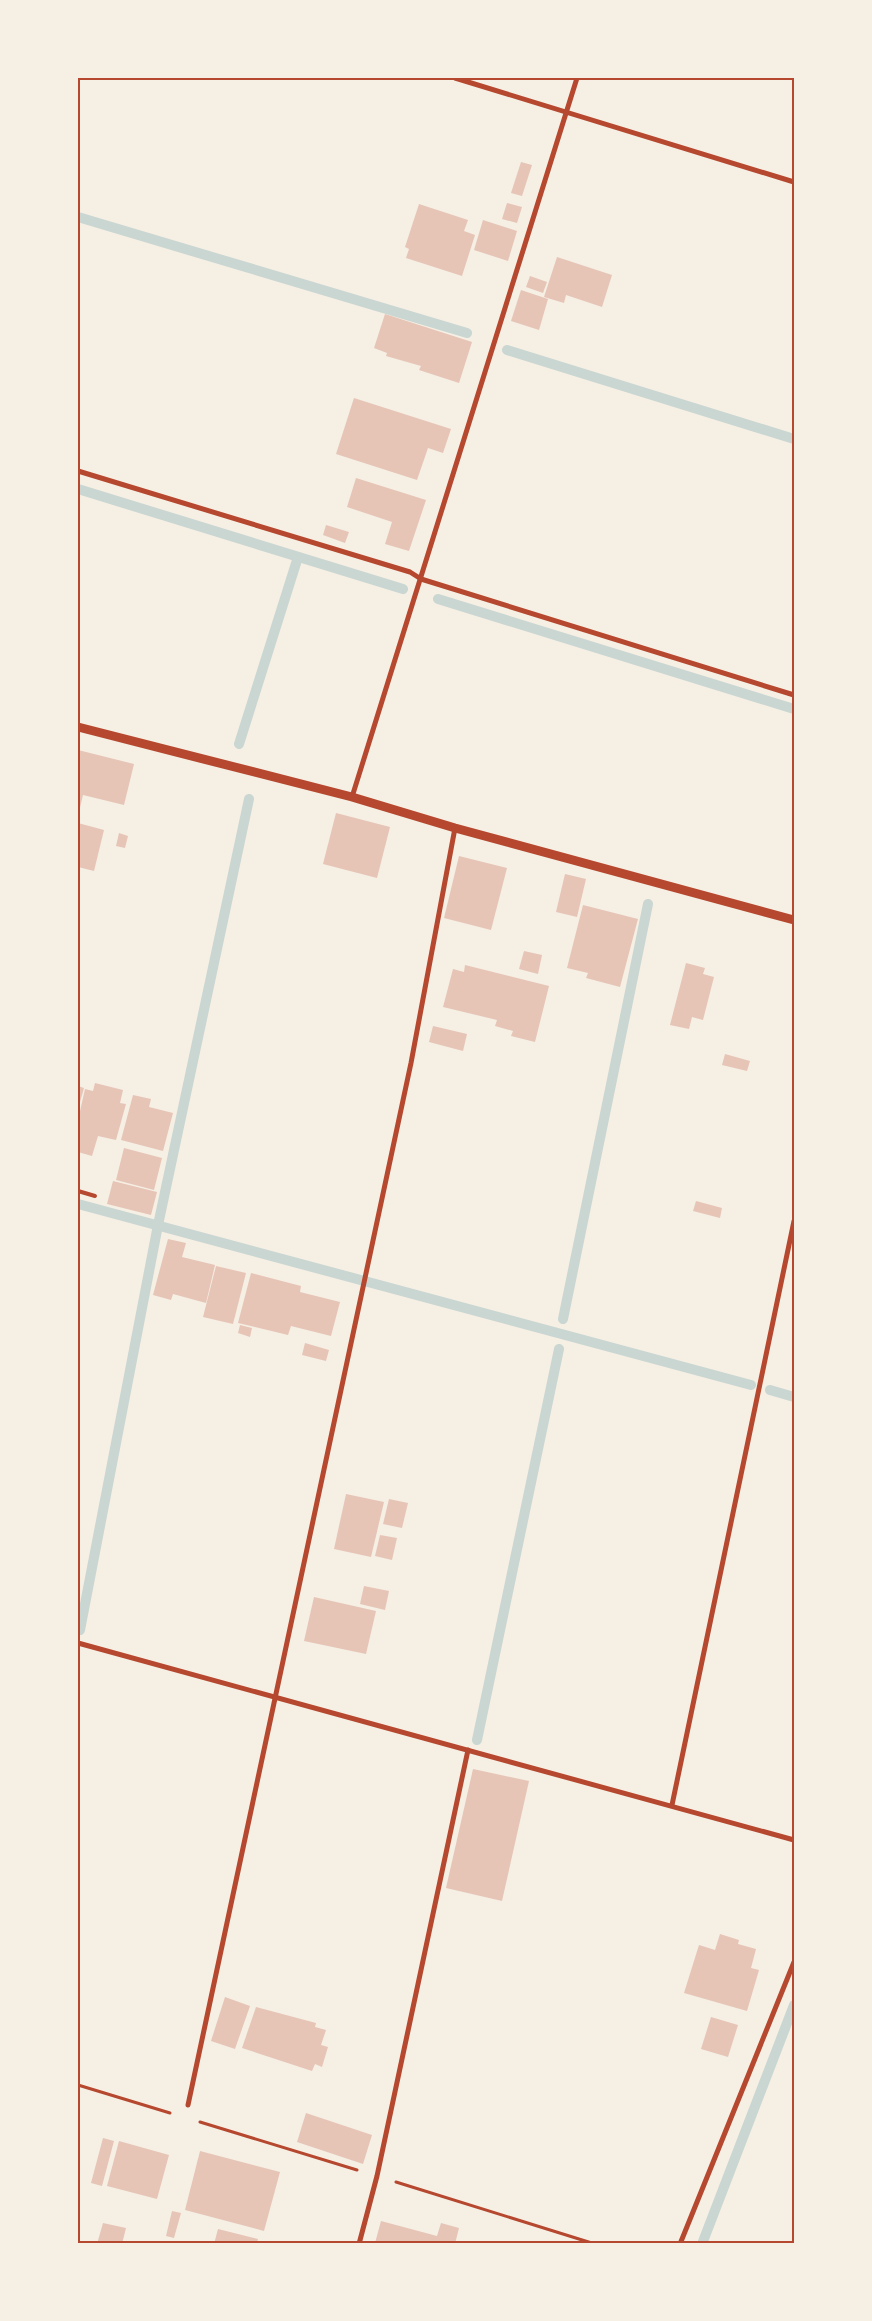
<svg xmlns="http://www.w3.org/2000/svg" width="872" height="2321" viewBox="0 0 872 2321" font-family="Manrope,sans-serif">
	<rect width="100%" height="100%" fill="#f6efe4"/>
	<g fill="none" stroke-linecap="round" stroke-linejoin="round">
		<g stroke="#c9d6d2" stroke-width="10">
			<path d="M 78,217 L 467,333"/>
			<path d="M 507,350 L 794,439"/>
			<path d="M 78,489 L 403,589"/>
			<path d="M 438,599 L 794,709"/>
			<path d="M 239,744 L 298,557"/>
			<path d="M 78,1204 L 751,1385"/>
			<path d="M 563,1319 L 648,904"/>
			<path d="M 770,1390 L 794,1397"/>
			<path d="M 80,1630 L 158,1225 L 249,799"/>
			<path d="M 477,1740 L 559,1349"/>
			<path d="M 702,2244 L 794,2005"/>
		</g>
	</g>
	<g fill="#e6c5b7">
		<path d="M 521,162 L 532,165 L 522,196 L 511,193 Z"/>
		<path d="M 507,203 L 522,207 L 517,223 L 502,219 Z"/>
		<path d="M 419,204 L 468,220 L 464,231 L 475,235 L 462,276 L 406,258 L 409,249 L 405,247 Z"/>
		<path d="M 483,220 L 517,231 L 508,261 L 474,250 Z"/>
		<path d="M 557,257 L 612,275 L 602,307 L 566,295 L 564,303 L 544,297 Z"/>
		<path d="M 530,276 L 547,282 L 543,293 L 526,287 Z"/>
		<path d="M 521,290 L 548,299 L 539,330 L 511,321 Z"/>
		<path d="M 385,314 L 472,342 L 459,383 L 419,370 L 421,366 L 386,356 L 387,353 L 374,348 Z"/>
		<path d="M 354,398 L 451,429 L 443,453 L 428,448 L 417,480 L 336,454 Z"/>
		<path d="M 356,478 L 426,500 L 409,551 L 385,544 L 392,522 L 347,507 Z"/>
		<path d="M 326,525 L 349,532 L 345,543 L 323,535 Z"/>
		<path d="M 78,750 L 134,764 L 124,805 L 83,795 L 78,816 Z"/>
		<path d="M 336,813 L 390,827 L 377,878 L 323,864 Z"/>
		<path d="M 78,823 L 104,830 L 94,871 L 78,867 Z"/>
		<path d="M 119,833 L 128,836 L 125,848 L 116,846 Z"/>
		<path d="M 459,856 L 507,868 L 491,930 L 444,918 Z"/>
		<path d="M 565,874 L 586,879 L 577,917 L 556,912 Z"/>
		<path d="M 583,905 L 638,919 L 620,987 L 586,978 L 588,973 L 567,968 Z"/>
		<path d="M 524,951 L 542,955 L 538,974 L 519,969 Z"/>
		<path d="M 686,963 L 705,968 L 703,974 L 714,977 L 703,1020 L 692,1017 L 689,1029 L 670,1025 Z"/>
		<path d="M 465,965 L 549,986 L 535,1042 L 511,1036 L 513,1031 L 495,1026 L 497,1020 L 443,1007 L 453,969 L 464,972 Z"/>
		<path d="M 433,1026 L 467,1034 L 463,1051 L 429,1042 Z"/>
		<path d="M 725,1054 L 750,1061 L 747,1071 L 722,1065 Z"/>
		<path d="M 95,1083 L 123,1090 L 120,1103 L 126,1104 L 116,1140 L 98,1136 L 92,1156 L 78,1152 L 78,1120 L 85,1089 L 93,1091 Z"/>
		<path d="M 78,1086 L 84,1088 L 78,1109 Z"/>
		<path d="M 133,1095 L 151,1099 L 149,1107 L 173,1113 L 163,1151 L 121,1140 Z"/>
		<path d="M 124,1148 L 162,1158 L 154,1190 L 116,1180 Z"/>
		<path d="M 113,1181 L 157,1192 L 151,1215 L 107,1204 Z"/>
		<path d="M 696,1201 L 722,1208 L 720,1218 L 693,1211 Z"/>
		<path d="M 168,1239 L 186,1243 L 182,1257 L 215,1265 L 206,1303 L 173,1294 L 171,1300 L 153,1295 Z"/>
		<path d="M 216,1266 L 246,1273 L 233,1324 L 203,1317 Z"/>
		<path d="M 251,1273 L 301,1286 L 300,1292 L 340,1302 L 331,1336 L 291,1326 L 288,1335 L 238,1323 Z"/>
		<path d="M 240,1325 L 252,1328 L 250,1337 L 238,1333 Z"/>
		<path d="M 305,1343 L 329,1350 L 326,1361 L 302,1355 Z"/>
		<path d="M 346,1494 L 384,1502 L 371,1557 L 334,1549 Z"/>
		<path d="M 389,1499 L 408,1503 L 402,1528 L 383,1524 Z"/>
		<path d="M 380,1535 L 397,1538 L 392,1560 L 375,1556 Z"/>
		<path d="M 364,1586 L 389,1591 L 385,1610 L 360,1604 Z"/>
		<path d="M 314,1597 L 376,1611 L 366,1654 L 304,1641 Z"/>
		<path d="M 473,1769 L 529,1781 L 502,1901 L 446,1888 Z"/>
		<path d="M 720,1934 L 739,1940 L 738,1944 L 756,1949 L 751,1968 L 759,1970 L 747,2011 L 684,1993 L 699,1945 L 715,1950 Z"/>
		<path d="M 225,1997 L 250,2006 L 235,2049 L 211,2041 Z"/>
		<path d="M 256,2007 L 316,2023 L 315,2027 L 326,2030 L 321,2045 L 328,2047 L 322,2067 L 315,2064 L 312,2071 L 242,2048 Z"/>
		<path d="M 711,2017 L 738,2025 L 728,2057 L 701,2049 Z"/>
		<path d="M 306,2113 L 372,2135 L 363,2164 L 297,2142 Z"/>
		<path d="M 103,2138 L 114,2141 L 102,2186 L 91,2183 Z"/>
		<path d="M 119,2141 L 169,2155 L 157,2199 L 107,2186 Z"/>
		<path d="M 200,2151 L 280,2172 L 264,2231 L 185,2210 Z"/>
		<path d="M 172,2211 L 181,2213 L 174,2238 L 166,2236 Z"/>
		<path d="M 381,2221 L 437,2236 L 441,2223 L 459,2228 L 455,2244 L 380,2244 L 375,2243 Z"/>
		<path d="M 103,2223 L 126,2228 L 122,2244 L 97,2244 Z"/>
		<path d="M 218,2229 L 258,2239 L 257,2244 L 214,2244 Z"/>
	</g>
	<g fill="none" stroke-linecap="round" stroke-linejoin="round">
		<g stroke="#b5482f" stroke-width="3">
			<path d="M 78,2085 L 170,2113"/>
			<path d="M 200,2122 L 357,2170"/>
			<path d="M 396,2182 L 595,2244"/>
		</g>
		<path stroke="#b5482f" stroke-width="4" d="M 78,1191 L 95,1196"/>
		<g stroke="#b5482f" stroke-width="5">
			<path d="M 455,78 L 794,182"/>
			<path d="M 78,471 L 410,572 L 421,579 L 794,695"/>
			<path d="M 352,797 L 577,78"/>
			<path d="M 78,1643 L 794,1840"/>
			<path d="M 672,1805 L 794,1221"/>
			<path d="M 188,2105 L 411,1063 L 455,828"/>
			<path d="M 359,2244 L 377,2176 L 468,1750"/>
			<path d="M 680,2244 L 794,1962"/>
		</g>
		<path stroke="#b5482f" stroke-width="9" d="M 78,727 L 352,797 L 455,828 L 794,920"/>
	</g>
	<rect width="872" height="2321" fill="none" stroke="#f6efe4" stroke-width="158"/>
	<rect x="79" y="79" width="714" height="2163" fill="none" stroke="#b5482f" stroke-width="2"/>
</svg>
